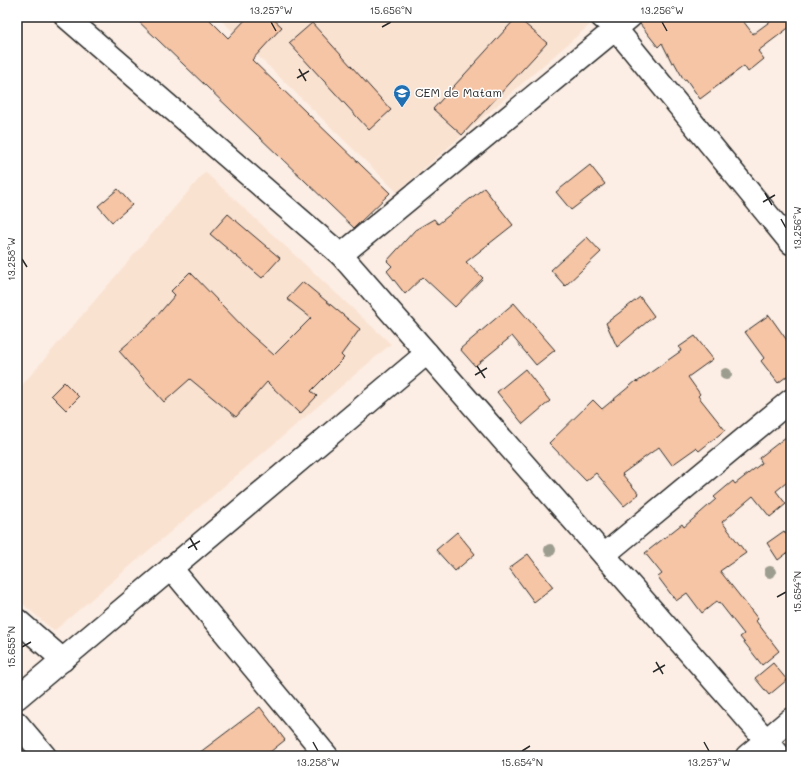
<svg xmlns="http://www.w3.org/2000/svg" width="808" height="773" viewBox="0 0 808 773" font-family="Mali,sans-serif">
	<rect width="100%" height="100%" fill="#fceee4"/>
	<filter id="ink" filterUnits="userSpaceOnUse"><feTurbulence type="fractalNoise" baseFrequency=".025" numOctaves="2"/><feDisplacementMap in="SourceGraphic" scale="8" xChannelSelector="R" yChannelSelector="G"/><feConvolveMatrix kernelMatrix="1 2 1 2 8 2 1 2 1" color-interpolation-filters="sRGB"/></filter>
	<g filter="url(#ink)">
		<g fill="#fae2d1">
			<path d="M 218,17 L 583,17 L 591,24 L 397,192 Z"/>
			<path d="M 205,172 L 391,344 L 54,631 L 17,599 L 17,391 Z"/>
		</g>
		<g fill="#f6c5a6" stroke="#2b2b2b">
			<path d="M 134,17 L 207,17 L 228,38 L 248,17 L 271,17 L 282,27 L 252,60 L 390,193 L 354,228 Z"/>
			<path d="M 517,17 L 547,43 L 462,135 L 433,109 Z"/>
			<path d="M 642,17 L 740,17 L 753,34 L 776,17 L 791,17 L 791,26 L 758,51 L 764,59 L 748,72 L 744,66 L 700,99 L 686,79 L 684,80 L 674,62 L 672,63 L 662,43 L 658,47 L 640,24 Z"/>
			<path d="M 312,23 L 391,110 L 369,130 L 289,43 Z"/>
			<path d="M 590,165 L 605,184 L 571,210 L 556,192 Z"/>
			<path d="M 484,188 L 513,225 L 466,262 L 483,278 L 455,307 L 423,277 L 405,294 L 387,271 L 392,266 L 387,261 L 415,230 L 434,219 L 438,224 Z"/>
			<path d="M 118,189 L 132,205 L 112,222 L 98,206 Z"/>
			<path d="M 228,214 L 280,258 L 262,278 L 210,234 Z"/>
			<path d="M 587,237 L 601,252 L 565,286 L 551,270 Z"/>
			<path d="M 190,272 L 248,332 L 274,355 L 311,318 L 287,299 L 303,282 L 360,329 L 341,355 L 344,358 L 311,391 L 317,396 L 300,414 L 267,382 L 236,417 L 190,379 L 164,402 L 119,351 L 150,324 L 175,295 L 171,291 Z"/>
			<path d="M 640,297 L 654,316 L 617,347 L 606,323 Z"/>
			<path d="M 514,303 L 555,350 L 536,365 L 512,336 L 475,366 L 460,349 Z"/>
			<path d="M 769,315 L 791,346 L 791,373 L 778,383 L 761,361 L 764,358 L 745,332 Z"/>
			<path d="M 695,336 L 713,359 L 688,377 L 700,394 L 698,396 L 725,430 L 699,451 L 696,448 L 672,465 L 659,447 L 622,474 L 639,494 L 624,506 L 596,473 L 586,481 L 549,443 L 593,400 L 602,409 L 636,381 L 637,382 L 681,351 L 679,347 Z"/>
			<path d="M 525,369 L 550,401 L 523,424 L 497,392 Z"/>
			<path d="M 64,382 L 79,397 L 66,410 L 51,395 Z"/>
			<path d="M 791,433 L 791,479 L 776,491 L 786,504 L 770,517 L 753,496 L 722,522 L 746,553 L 720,571 L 758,619 L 756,621 L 779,651 L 762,665 L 740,637 L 744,634 L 719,602 L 718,603 L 717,601 L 702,613 L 687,593 L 676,601 L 658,577 L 662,574 L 645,553 L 682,524 L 684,527 L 716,499 L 714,497 L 733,481 L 735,484 L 762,463 L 759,458 Z"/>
			<path d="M 784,531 L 791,541 L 791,550 L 778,560 L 767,543 Z"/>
			<path d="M 457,532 L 475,554 L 455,571 L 436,550 Z"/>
			<path d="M 528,554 L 553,587 L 534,602 L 509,568 Z"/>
			<path d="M 773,663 L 787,680 L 769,695 L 755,678 Z"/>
			<path d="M 260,707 L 285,740 L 265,756 L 195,756 Z"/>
		</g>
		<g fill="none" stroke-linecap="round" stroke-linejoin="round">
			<g stroke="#2b2b2b" stroke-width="25">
				<g id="street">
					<path d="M 602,17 L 616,29 L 791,243"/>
					<path d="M 341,255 L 630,17"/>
					<path d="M 604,555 L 791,400"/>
					<path d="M 171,568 L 327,756"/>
					<path d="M 17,620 L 63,660"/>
					<path d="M 17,698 L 427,353"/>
					<path d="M 17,723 L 45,756"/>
					<path d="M 747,756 L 791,719"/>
				</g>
			</g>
			<g stroke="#2b2b2b" stroke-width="25">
				<path id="secondary" d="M 66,17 L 341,255 L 780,756"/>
			</g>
			<use href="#street" stroke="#fff" stroke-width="22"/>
			<use href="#secondary" stroke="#fff" stroke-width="22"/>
		</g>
		<g fill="#9d9d8f">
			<circle cx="726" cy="374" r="6"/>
			<circle cx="550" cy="550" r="6"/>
			<circle cx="770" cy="572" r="6"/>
		</g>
	</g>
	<path fill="none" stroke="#2b2b2b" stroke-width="1.5" d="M 271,22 L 276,31M 662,22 L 667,31M 382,27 L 391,22M 299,69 L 306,81M 297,78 L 309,71M 765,193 L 772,205M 763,202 L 775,195M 781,219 L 786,228M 22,259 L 27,267M 477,366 L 485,378M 475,375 L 487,368M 190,538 L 197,550M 188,548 L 200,541M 777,597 L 786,592M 22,647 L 31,642M 656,662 L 663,674M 653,672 L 665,665M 313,742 L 318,751M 704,742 L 709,751M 522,751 L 530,746"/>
	<defs>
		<g id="school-pin" transform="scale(0.9)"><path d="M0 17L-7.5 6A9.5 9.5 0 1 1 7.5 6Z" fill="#1f6fb2" stroke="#fff"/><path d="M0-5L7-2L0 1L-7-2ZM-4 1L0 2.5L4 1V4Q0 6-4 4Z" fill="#fff"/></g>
	</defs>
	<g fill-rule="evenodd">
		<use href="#school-pin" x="402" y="93"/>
	</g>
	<g text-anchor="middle" stroke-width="3" stroke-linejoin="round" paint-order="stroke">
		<g font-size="12" fill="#2b2b2b" stroke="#fff" text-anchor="start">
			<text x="415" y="97">CEM de Matam</text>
		</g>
	</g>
	<rect width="808" height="773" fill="none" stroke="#fff" stroke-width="44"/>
	<rect x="22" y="22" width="764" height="729" fill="none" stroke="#2b2b2b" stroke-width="1.5"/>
	<g font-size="10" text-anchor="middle" fill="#2b2b2b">
		<text x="271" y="14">13.257°W</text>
		<text x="391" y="14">15.656°N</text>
		<text x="662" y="14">13.256°W</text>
		<text transform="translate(797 228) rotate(-90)" y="4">13.256°W</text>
		<text transform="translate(11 259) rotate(-90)" y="4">13.258°W</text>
		<text transform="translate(797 592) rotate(-90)" y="4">15.654°N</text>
		<text transform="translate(11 647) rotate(-90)" y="4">15.655°N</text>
		<text x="318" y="766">13.258°W</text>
		<text x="522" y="766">15.654°N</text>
		<text x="709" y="766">13.257°W</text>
	</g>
</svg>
